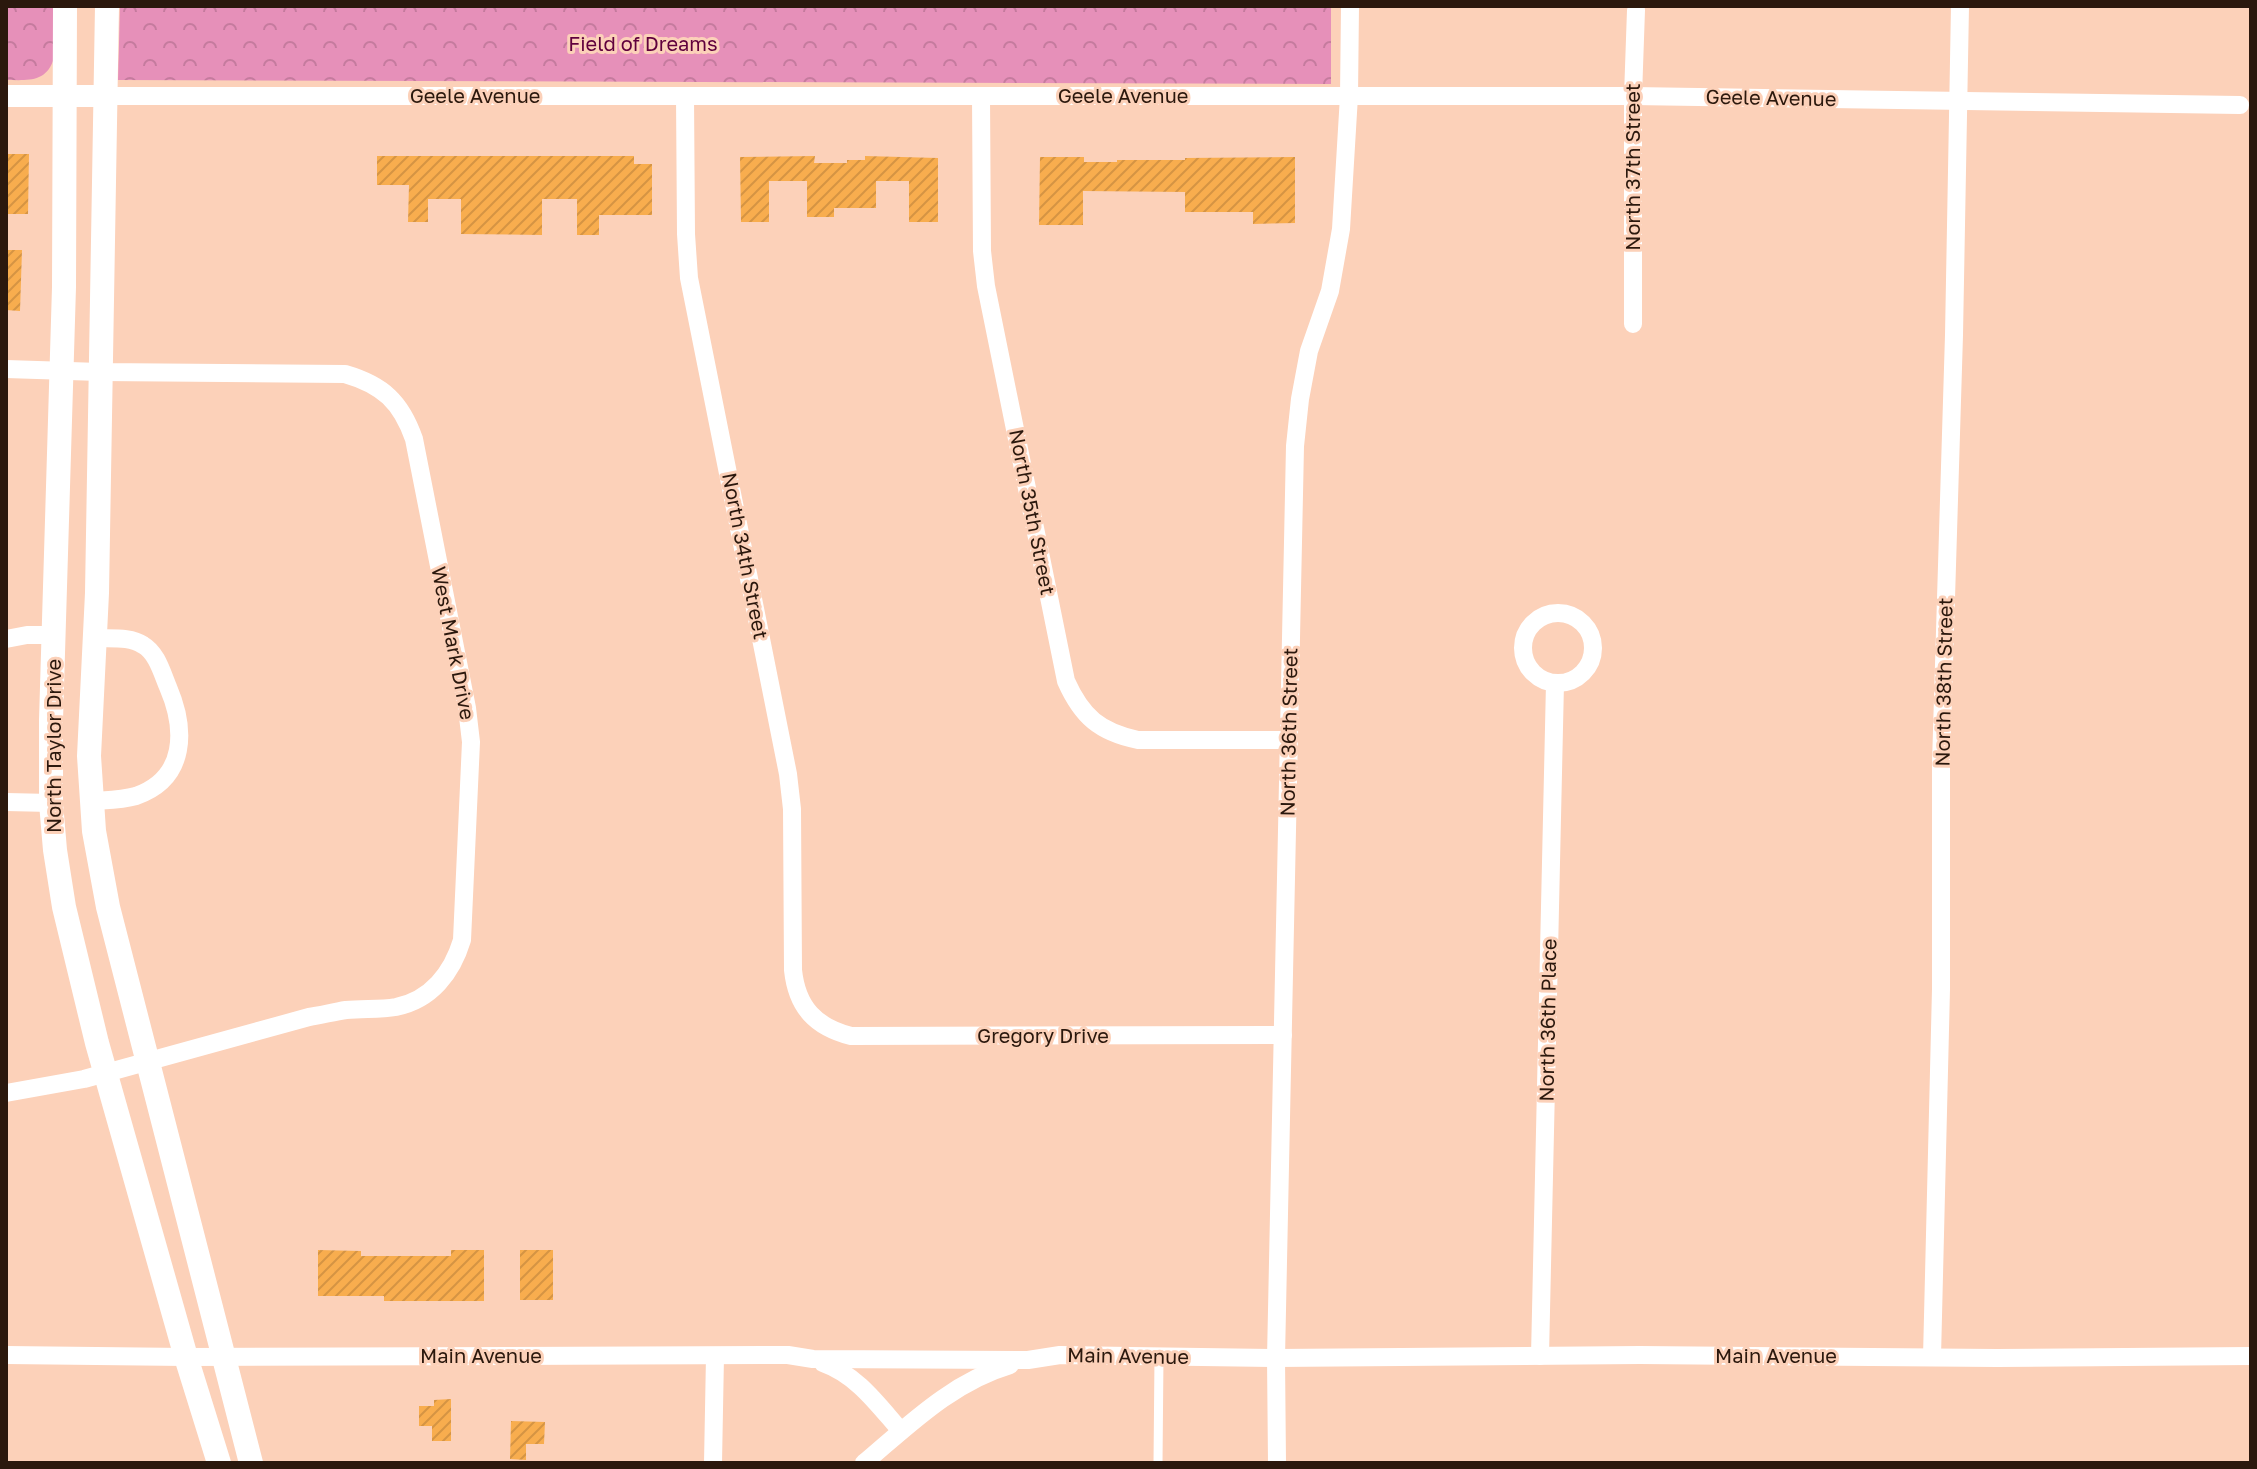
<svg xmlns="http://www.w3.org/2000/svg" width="2257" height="1469" viewBox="0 0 2257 1469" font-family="'Golos Text',sans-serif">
	<defs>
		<pattern id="park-crowns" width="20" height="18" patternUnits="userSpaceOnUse" patternTransform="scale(2)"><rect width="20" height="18" fill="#e690b9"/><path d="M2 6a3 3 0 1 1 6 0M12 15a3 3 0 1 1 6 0" fill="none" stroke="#c57b9e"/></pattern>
		<pattern id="building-hatch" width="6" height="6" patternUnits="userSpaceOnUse" patternTransform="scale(2)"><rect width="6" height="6" fill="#f8ad4e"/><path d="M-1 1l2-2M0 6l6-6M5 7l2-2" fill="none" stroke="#d59443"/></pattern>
	</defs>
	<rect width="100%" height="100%" fill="#fcd1b9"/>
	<g fill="url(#park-crowns)">
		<path d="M 6,6 L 54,6 L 53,61 C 45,83 26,80 6,80 Z"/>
		<path d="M 120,6 L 1331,6 L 1331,84 L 118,80 Z"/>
	</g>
	<g fill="url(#building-hatch)">
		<path d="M 6,154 L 29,154 L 28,214 L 6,214 Z"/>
		<path d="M 377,156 L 634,156 L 634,164 L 652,164 L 652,215 L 599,215 L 599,235 L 577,235 L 577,199 L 542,199 L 542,235 L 461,234 L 461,199 L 428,199 L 428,222 L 408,222 L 409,185 L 377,185 Z"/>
		<path d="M 815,156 L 814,163 L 847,163 L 847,160 L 865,160 L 865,156 L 938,158 L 938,222 L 909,222 L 909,181 L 876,181 L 876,208 L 834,208 L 834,217 L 807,217 L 807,181 L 769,181 L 769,222 L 741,222 L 740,157 Z"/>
		<path d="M 1040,157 L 1084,157 L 1084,162 L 1117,162 L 1117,160 L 1185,160 L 1185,158 L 1295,157 L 1295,223 L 1253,224 L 1253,212 L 1185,212 L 1185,192 L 1083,191 L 1083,225 L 1039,225 Z"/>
		<path d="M 6,250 L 22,250 L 20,311 L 6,310 Z"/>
		<path d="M 318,1250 L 361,1251 L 361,1256 L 451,1256 L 451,1250 L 484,1250 L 484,1301 L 384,1301 L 384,1296 L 318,1296 Z"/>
		<rect x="520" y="1250" width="33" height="50"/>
		<path d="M 451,1399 L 451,1441 L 432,1441 L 432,1426 L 419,1426 L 419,1406 L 434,1406 L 434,1400 Z"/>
		<path d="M 511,1421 L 545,1422 L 544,1444 L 526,1444 L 526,1460 L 510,1459 Z"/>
	</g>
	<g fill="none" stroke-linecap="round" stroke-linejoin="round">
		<path stroke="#fff" stroke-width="9" d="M 1158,1463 L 1159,1357"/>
		<g stroke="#fff" stroke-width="18">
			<path d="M 105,96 L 1633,96 L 2240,105"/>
			<path d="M 685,96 L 686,234 L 689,278 L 788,774 L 792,809 L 793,970 C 797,1008 816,1027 851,1036 L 1283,1035"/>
			<path d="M 981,96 L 982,251 L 986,286 L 1066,681 C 1082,717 1100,732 1138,740 L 1288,740"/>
			<path d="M 1633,324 L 1633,96 L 1636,10"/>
			<path d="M 6,369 L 100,372 L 345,374 C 383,385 401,402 414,439 L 467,708 L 471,742 L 462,940 C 452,973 431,1000 396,1007 C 379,1010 362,1008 346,1010 C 334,1012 321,1015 309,1017 L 84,1079 L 6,1093"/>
			<circle cx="1558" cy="648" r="35"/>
			<path d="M 6,639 L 27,635 L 54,635"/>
			<path d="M 93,801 C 107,800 122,800 136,796 C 187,778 186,729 168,687 C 162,673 157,653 143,645 C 130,636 110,639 95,638"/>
			<path d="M 6,802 L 51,803"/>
			<path d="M 6,1355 L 186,1357 L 788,1355 L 813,1359 L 1028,1360 L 1060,1355 L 1276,1358 L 1640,1355 L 1997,1358 L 2251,1356"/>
			<path d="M 1540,1356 L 1555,683"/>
			<path d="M 1932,1357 L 1941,989 L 1941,763 L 1954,335 L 1960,6"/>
			<path d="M 823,1363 C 857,1375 878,1405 901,1431"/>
			<path d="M 713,1463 L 715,1356"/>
			<path d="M 864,1463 C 909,1425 952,1382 1010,1365"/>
			<path d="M 1277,1463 L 1276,1358 L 1295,446 L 1300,399 L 1309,351 L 1330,291 L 1341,229 L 1349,96 L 1350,6"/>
		</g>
		<path stroke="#fff" stroke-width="22" d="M 6,96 L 105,96"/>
		<g stroke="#fff" stroke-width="24">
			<path d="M 65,6 L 64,287 L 51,720 L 51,803 L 55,850 L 64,907 L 97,1043 L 186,1357 L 219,1463"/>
			<path d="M 107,6 L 97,593 L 89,756 L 94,831 L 108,907 L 251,1463"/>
		</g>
	</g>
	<g text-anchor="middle" stroke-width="6" stroke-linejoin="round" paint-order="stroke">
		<g font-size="20" fill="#60003d" stroke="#fcd1b9">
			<text x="643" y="51">Field of Dreams</text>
		</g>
		<g font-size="20" fill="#2b180d" stroke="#fcd1b9">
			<text x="475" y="103">Geele Avenue</text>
			<text x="1123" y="103">Geele Avenue</text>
			<text transform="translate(1771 98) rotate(1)" y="7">Geele Avenue</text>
			<text transform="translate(1633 167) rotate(-90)" y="7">North 37th Street</text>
			<text transform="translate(1032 512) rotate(79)" y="7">North 35th Street</text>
			<text transform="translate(745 556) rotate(79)" y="7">North 34th Street</text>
			<text transform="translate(453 643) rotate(79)" y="7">West Mark Drive</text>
			<text transform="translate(1944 682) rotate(-89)" y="7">North 38th Street</text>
			<text transform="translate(1289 732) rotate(-89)" y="7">North 36th Street</text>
			<text transform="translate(54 746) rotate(-90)" y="7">North Taylor Drive</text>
			<text transform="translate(1548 1020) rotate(-89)" y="7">North 36th Place</text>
			<text x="1043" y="1043">Gregory Drive</text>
			<text x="481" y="1363">Main Avenue</text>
			<text transform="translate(1128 1356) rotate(1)" y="7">Main Avenue</text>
			<text x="1776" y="1363">Main Avenue</text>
		</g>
	</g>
	<rect width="2257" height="1469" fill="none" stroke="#2b180d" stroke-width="16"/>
</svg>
